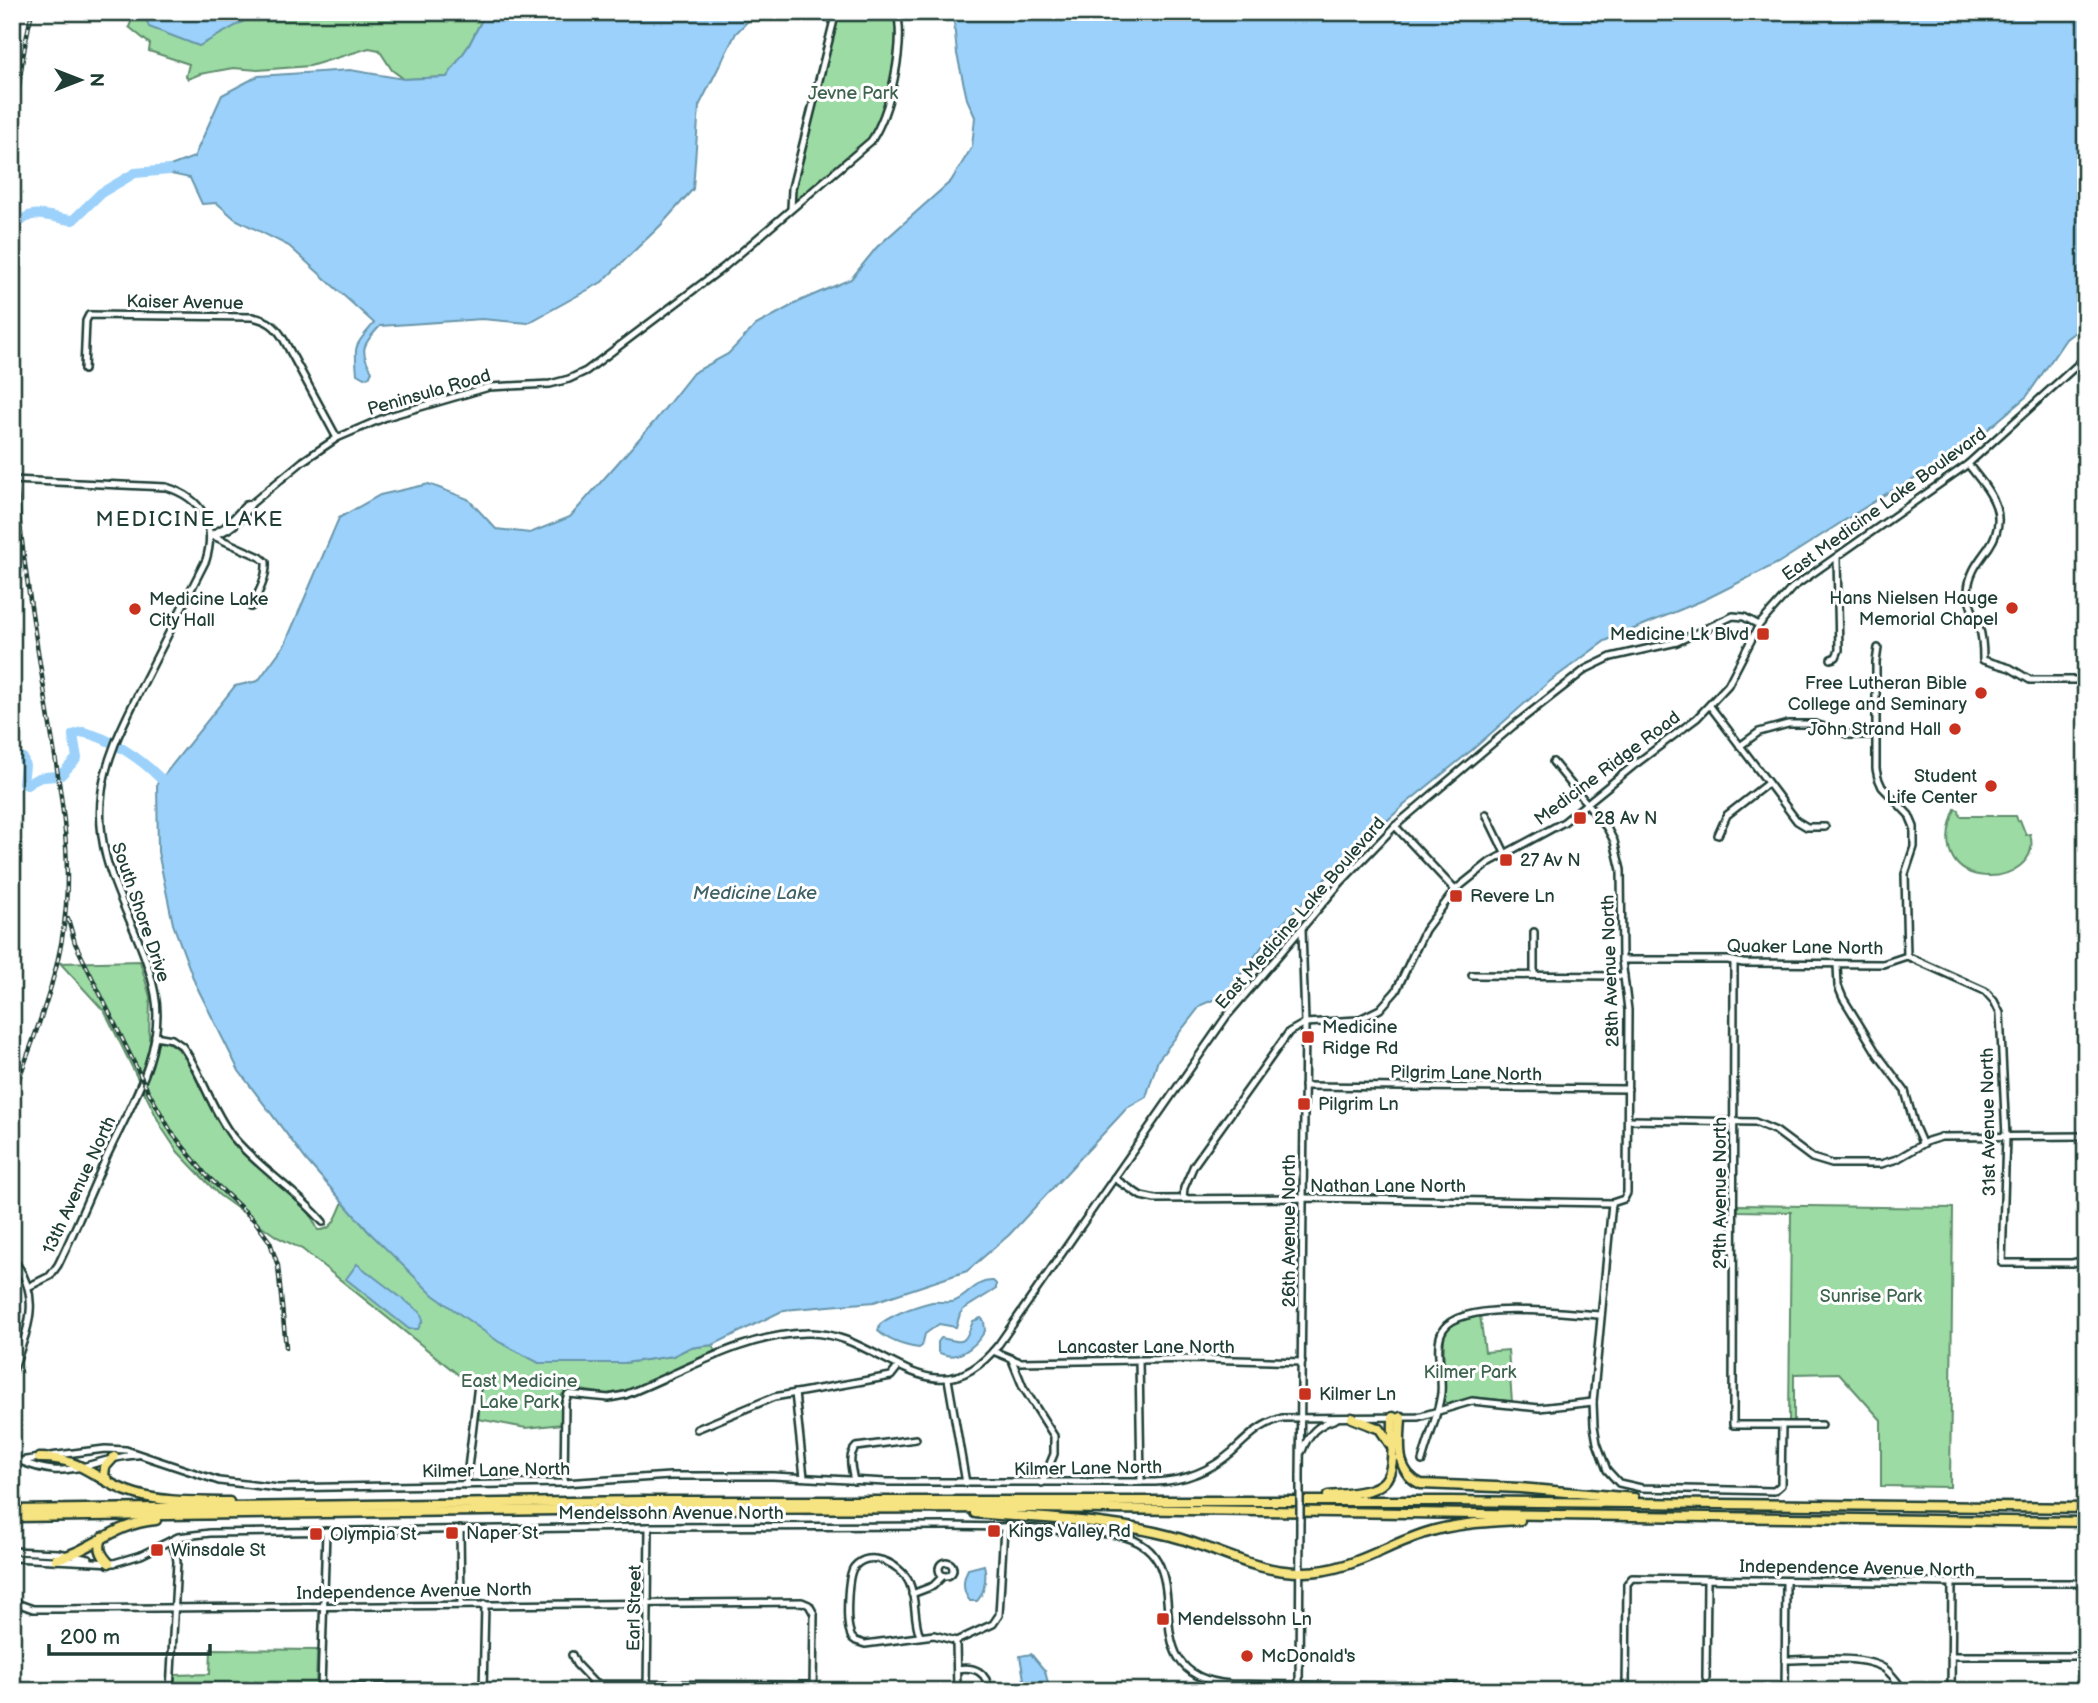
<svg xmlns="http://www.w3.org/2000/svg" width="2098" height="1703" viewBox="0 0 2098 1703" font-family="'Balsamiq Sans',sans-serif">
	<rect width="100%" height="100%" fill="#fff"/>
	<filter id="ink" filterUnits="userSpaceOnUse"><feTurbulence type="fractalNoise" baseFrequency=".0143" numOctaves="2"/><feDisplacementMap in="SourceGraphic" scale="14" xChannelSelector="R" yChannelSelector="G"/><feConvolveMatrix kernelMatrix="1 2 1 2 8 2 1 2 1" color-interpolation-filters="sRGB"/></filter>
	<g filter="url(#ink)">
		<g fill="#9cdba3" stroke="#5e8c6c" stroke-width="2">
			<path d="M 135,12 L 144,12 L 150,27 L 199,46 L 260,12 L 486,12 L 469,45 L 447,77 L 404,79 L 392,70 L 379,50 L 369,48 L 310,66 L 258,70 L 233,68 L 200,74 L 188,79 L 186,76 L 189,64 L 149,51 L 150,44 L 129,27 Z"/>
			<path d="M 836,12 L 897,12 L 899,24 L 891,90 L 878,132 L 791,209 L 790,198 Z"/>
			<path d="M 1955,809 L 1959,810 L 1960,816 L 2016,816 L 2018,821 L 2020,820 L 2026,835 L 2030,834 C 2046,889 1918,899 1955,809 Z"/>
			<path d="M 140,961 L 150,997 L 149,1039 L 167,1042 L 177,1048 L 185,1057 L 216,1119 L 249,1159 L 308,1210 L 318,1230 C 334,1231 337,1214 343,1202 L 369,1232 L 539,1363 L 624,1363 L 673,1356 L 689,1348 L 713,1345 L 716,1353 L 624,1391 L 606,1394 L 568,1388 L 561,1396 L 562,1424 L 526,1428 L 478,1419 L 481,1393 L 302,1249 L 277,1237 L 219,1195 L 178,1152 L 162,1128 L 105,1012 L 60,963 Z"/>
			<path d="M 1738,1205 L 1953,1208 L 1950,1487 L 1881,1486 L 1881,1420 L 1839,1373 L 1794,1374 L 1794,1421 L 1789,1421 L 1791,1212 L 1738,1211 Z"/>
			<path d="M 1480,1315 L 1485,1352 L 1508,1350 L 1512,1402 C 1482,1396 1476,1398 1447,1404 L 1443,1400 L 1444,1333 L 1453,1323 Z"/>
			<path d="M 211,1649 L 317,1650 L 316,1691 L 174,1691 L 175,1675 L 210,1674 Z"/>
		</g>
		<g fill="#9bd1fa" stroke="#6996ab" stroke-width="2">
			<path d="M 144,12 L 260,12 L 199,46 L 149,27 Z"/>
			<path d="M 486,12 L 757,12 L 736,33 L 699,106 L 693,189 L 661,225 L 602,282 L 528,323 L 482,319 L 380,326 C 364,344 358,349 372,371 L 369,377 L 364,378 L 357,374 C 354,341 355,347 374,323 L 289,246 L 235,219 L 217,203 L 202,204 L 190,178 L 157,171 L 194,157 L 222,95 L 258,76 L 350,70 L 404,79 L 447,77 L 469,45 Z"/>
			<path d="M 953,12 L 2086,12 L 2086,324 L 2066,339 L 2027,396 L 1953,459 L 1889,492 L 1778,563 L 1706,599 L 1605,641 L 1549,682 L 1472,750 L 1403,806 L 1328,876 L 1268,939 L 1225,995 L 1201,1005 L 1158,1060 L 1146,1097 L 1127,1108 L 1009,1235 L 967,1271 L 874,1302 L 784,1310 L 713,1345 L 689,1348 L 673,1356 L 624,1363 L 539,1363 L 499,1342 L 433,1295 L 369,1232 L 307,1161 L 239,1071 L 195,983 L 173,924 L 158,852 L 157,784 L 235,686 L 258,681 L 285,644 L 339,518 L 380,495 L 429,484 L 468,499 L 496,529 L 530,533 L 570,517 L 654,422 L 693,373 L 728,354 L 756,325 L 802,300 L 851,279 L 877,247 L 951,181 L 972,147 L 975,117 L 967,99 L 957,54 Z"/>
			<path d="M 357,1264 L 420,1312 L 423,1320 L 418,1329 L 409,1329 L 346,1279 Z"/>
			<path d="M 993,1281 L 996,1284 L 996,1289 L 964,1309 L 960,1314 L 956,1327 L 939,1324 L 925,1334 L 922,1346 L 919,1348 C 905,1346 889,1341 878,1331 L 880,1324 C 894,1314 916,1306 932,1302 C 940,1301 948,1304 955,1301 C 970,1295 975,1280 993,1281 Z"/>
			<path d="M 981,1318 L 984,1321 L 985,1331 C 975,1347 957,1363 938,1352 L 938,1342 L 941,1338 C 963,1342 964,1347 973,1321 Z"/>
			<path d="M 984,1565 C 987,1576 985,1593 977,1601 L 970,1601 C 962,1591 962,1581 968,1569 Z"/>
			<path d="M 1031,1654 L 1045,1671 L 1050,1691 L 1026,1691 L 1020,1656 Z"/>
		</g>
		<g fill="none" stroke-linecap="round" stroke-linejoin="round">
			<g stroke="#9bd1fa" stroke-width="10">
				<path d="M 12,228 C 18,224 25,216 32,215 C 43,212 60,220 73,220 L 101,193 L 135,173 L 169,170"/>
				<path d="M 12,753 L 23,758 L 25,766 L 23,783 L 27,785 C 43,773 44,779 61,775 L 77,758 L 73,735 L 82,732 C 111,738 140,758 161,779 L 174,780"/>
			</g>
			<g stroke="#1f3d34" stroke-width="10">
				<g id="minor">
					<path d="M 791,209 L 792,188 L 836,12"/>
					<path d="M 84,370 L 86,321 L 89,315 L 252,317 C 268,320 276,326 284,340 L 337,438"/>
					<path d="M 1968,464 C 1987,489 2012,513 1989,547 C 1979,561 1969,572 1968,591 C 1968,604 1975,615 1979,627 C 1983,637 1983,649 1983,660 L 2010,668 L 2030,680 L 2086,680"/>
					<path d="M 12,480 L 166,487 C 202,498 217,524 206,560 C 184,603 163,645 141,688 C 125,721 107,754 102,791 C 91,871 141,921 155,994 C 166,1051 129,1108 106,1158 C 90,1194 75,1230 58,1265 L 50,1276 L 28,1287"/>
					<path d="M 211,535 L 225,527 L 246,505 L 251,504 L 303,461 L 337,438 L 386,417 L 489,387 L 550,384 L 569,379 L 586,371 L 724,267 L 871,141 C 890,113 905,46 897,12"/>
					<path d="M 211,535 L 260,557 L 266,562 C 267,578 258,594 251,607"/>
					<path d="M 212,535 C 228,533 244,519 251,504"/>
					<path d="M 1878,648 L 1876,662 L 1876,769 L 1878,778 L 1882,787 L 1909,815 L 1914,827 L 1914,847 L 1905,874 L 1907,956"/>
					<path d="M 1831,659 L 1836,657 L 1839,650 L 1837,558"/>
					<path d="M 1710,706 L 1797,821 L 1807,827 L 1825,827"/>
					<path d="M 1740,746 L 1759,732 L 1788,724 L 1815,724 L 1850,735 L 1876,735"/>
					<path d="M 1486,814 L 1505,853"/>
					<path d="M 1395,826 L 1455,890"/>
					<path d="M 1718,835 L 1727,815 L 1768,783"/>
					<path d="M 1907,956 L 1985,991 L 1994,1001 L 2000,1013 L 2006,1137 L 2002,1263 L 2072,1263 L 2086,1260"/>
					<path d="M 1622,960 L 1728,960 L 1743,963 L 1883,964 L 1907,956"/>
					<path d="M 1734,961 L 1733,1425 L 1822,1425"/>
					<path d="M 1837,965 L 1838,986 L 1843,998 L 1878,1055 L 1905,1091 L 1915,1127 L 1922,1143"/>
					<path d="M 1472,975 L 1624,976"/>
					<path d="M 1534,975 L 1534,932"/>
					<path d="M 155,1036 L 172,1039 L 182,1046 C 202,1073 210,1107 232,1136 C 259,1169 296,1190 323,1222"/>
					<path d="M 1304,1086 L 1628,1089"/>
					<path d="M 1628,1120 L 1755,1122 L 1776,1131 L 1812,1158 L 1832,1164 L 1881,1164 L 1897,1159 L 1928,1141 L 1941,1137 L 2086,1136"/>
					<path d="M 1114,1178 L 1141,1196 L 1155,1199 L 1308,1198 L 1612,1203 L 1624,1199 L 1627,1193 L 1628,1010 L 1622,960 L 1621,870 L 1614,841 L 1607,828 L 1553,762"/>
					<path d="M 1183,1199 L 1184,1188 L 1194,1165 L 1289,1032 L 1305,1023 L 1358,1020 L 1380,1009 L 1396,991 L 1425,930 L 1455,890 L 1490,862 L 1564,822 L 1633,766 L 1697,718 L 1728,685 L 1759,625 L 1792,588 L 1968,464 L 2086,357"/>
					<path d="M 1612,1203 L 1593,1402 L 1594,1426 L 1597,1443 L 1607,1470 L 1619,1483 L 1641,1488 L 1774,1491 L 1781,1485 L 1782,1425"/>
					<path d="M 12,1258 C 45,1299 26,1331 12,1374"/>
					<path d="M 993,1351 L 1020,1362 L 1200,1359 L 1302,1362"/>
					<path d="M 1012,1360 L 1023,1387 L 1054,1436 L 1054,1454 L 1042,1483"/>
					<path d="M 1139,1360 L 1141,1482"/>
					<path d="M 948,1379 L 966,1483"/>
					<path d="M 795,1393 L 804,1477"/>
					<path d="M 697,1429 L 774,1397 L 891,1376 L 898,1367"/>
					<path d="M 1302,1451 C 1309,1433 1317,1425 1336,1419"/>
					<path d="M 50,1456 L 105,1449 L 126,1450 L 219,1481 L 278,1488 L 564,1483 L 670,1476 L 773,1476 L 886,1482 L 1155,1482 C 1184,1481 1210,1471 1232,1452 C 1248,1437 1260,1424 1282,1418 L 1418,1417 L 1472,1401 L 1539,1408 L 1593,1402"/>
					<path d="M 20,1461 C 30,1465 42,1469 53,1470 C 80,1472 108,1456 137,1455"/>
					<path d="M 1422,1461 C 1428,1439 1438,1416 1441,1393 C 1443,1374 1435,1351 1441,1334 C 1453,1297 1569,1314 1601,1315"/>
					<path d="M 12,1462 L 40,1458"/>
					<path d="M 1300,1476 L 1305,1023 L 1302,929"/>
					<path d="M 854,1481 C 852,1470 847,1456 856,1447 L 916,1439"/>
					<path d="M 564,1483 L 565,1403 L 568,1394 L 609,1398 L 625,1395 C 684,1372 741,1335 806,1333 C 879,1329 933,1429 999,1344 L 1226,1017 L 1342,881 L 1395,826 L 1513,726 L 1586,669 L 1611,657 L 1677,642 L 1733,616 L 1744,617 L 1759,625"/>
					<path d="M 466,1485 L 478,1384"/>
					<path d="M 460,1529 L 461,1605"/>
					<path d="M 170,1541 L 176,1554 L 177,1562 L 170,1691"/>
					<path d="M 12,1551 L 58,1553 L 89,1559"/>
					<path d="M 12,1558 L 114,1563 L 141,1555 L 178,1537 L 210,1533 L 649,1527 L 948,1526 L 1004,1527 L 1111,1534 C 1216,1548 1118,1675 1230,1684 L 1626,1689"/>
					<circle cx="946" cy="1569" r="7"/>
					<path d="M 912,1594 L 933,1586 L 943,1576"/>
					<path d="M 19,1604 L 33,1609 L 57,1609 L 802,1602 L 809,1605 L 814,1614 L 813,1691"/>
					<path d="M 920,1636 C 913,1619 917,1599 909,1582 C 901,1565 870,1548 854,1567 C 847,1576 846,1622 850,1632 C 851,1638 852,1638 856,1641 L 865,1644 L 934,1635 L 956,1641"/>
					<path d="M 572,1655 L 576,1664 L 595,1684 L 813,1685"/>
					<path d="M 1951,1656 L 2086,1656"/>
					<path d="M 1785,1660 C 1812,1660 1863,1654 1885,1669 C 1893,1675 1898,1683 1904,1691"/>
					<path d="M 957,1669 C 975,1666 987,1672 989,1691"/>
					<path d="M 1706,1678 L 1707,1580"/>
					<path d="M 321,1687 L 483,1686"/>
					<path d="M 321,1688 L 326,1531"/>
					<path d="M 1626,1689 L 1627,1584 L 1632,1578 L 1952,1583 L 2086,1583"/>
					<path d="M 57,1691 L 170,1690"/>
					<path d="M 483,1691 L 485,1604"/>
					<path d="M 647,1691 L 649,1527"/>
					<path d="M 957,1691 L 956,1641 L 993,1624 L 999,1615 L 1004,1527"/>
					<path d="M 1299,1691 L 1300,1520"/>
					<path d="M 1785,1691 L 1786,1581"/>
					<path d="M 1951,1691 L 1952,1583"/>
				</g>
			</g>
			<g stroke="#1f3d34" stroke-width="13">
				<g id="highway">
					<path d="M 1401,1417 C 1400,1443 1394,1472 1421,1484 L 1520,1488 L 1634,1498"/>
					<path d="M 1352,1418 L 1380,1429 L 1392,1447"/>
					<path d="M 39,1458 C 85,1457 96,1483 136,1494 C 165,1503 199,1501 229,1502"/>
					<path d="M 108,1480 L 104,1476 L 105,1467 L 114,1457"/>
					<path d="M 1328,1496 C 1398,1490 1392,1483 1393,1417"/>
					<path d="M 12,1510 L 640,1501 L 1449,1501 L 2086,1508"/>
					<path d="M 975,1513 C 1041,1519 1107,1519 1171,1536 C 1217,1548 1255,1573 1304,1572 C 1349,1572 1384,1546 1425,1533 C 1456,1523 1488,1522 1520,1520"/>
					<path d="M 12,1517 L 635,1509 L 1031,1508 L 2086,1522"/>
					<path d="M 103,1537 C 97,1547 101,1555 109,1563"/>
					<path d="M 56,1559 C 94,1550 112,1524 156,1520"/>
				</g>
			</g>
			<use href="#minor" stroke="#fff" stroke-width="5"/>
			<use href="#highway" stroke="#f6e381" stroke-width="8"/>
			<g stroke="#1f3d34" stroke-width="4.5">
				<g id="rail">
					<path d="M 12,331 C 13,225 7,116 32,12"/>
					<path d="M 12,401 C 13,500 29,597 45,695 C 56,765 71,834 66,905 C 62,972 34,1036 12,1098"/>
					<path d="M 68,919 L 75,943 L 147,1089 L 172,1133 L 206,1175 L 254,1220 L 270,1242 L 278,1266 L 286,1347"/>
				</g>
			</g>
			<use href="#rail" stroke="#fff" stroke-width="2" stroke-dasharray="5" stroke-linecap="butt"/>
			<g stroke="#1f3d34" stroke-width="10" stroke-linecap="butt">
				<path id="minor-bridge" d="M 1300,1520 L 1300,1476"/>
			</g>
			<use href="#minor-bridge" stroke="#fff" stroke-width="5"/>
		</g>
	</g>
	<g fill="#c8321e" stroke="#fff" stroke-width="2.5">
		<circle cx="2012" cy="608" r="7"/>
		<circle cx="135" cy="609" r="7"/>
		<rect x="1756" y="627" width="14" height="14" rx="3.5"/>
		<circle cx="1981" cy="693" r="7"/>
		<circle cx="1955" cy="729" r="7"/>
		<circle cx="1991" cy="786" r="7"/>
		<rect x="1573" y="811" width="14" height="14" rx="3.5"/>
		<rect x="1499" y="853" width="14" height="14" rx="3.5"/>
		<rect x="1449" y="889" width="14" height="14" rx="3.5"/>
		<rect x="1301" y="1030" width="14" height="14" rx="3.5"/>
		<rect x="1297" y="1097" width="14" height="14" rx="3.5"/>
		<rect x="1298" y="1387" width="14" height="14" rx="3.5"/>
		<rect x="987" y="1524" width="14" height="14" rx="3.5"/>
		<rect x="445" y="1526" width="14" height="14" rx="3.5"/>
		<rect x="309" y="1527" width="14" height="14" rx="3.5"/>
		<rect x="150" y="1543" width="14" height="14" rx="3.5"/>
		<rect x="1156" y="1612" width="14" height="14" rx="3.5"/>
		<circle cx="1247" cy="1656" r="7"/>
	</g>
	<g text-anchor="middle" stroke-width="6" stroke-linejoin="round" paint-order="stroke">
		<g font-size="18" fill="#3e6450" stroke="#fff">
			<text x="853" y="99">Jevne Park</text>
			<text x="1871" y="1302">Sunrise Park</text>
			<text x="1470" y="1378">Kilmer Park</text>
			<text x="519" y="1387">East Medicine<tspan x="519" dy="21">Lake Park</tspan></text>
		</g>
		<g font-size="18" fill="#1f3d34" stroke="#fff">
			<text transform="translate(185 302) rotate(1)" y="6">Kaiser Avenue</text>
			<text transform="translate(429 392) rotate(-16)" y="6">Peninsula Road</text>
			<text transform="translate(1884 504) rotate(-36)" y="6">East Medicine Lake Boulevard</text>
			<text transform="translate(1607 768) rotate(-37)" y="6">Medicine Ridge Road</text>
			<text transform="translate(141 912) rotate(71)" y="6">South Shore Drive</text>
			<text transform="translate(1300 913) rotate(-49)" y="6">East Medicine Lake Boulevard</text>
			<text transform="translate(1805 947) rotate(1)" y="6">Quaker Lane North</text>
			<text transform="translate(1610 971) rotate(-92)" y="6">28th Avenue North</text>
			<text transform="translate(1466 1073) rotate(1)" y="6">Pilgrim Lane North</text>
			<text transform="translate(1988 1122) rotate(-91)" y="6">31st Avenue North</text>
			<text transform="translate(79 1185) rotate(-65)" y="6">13th Avenue North</text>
			<text x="1388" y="1192">Nathan Lane North</text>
			<text transform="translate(1720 1193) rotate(-90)" y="6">29th Avenue North</text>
			<text transform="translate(1289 1231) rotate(-90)" y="6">26th Avenue North</text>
			<text x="1146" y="1353">Lancaster Lane North</text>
			<text transform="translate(1088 1468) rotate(-1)" y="6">Kilmer Lane North</text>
			<text transform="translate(496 1470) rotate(-1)" y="6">Kilmer Lane North</text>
			<text x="671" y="1519">Mendelssohn Avenue North</text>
			<text transform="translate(1857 1568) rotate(1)" y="6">Independence Avenue North</text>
			<text transform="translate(414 1591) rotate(-1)" y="6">Independence Avenue North</text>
			<text transform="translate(634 1608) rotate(-89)" y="6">Earl Street</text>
		</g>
		<g font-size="18" fill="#1f3d34" stroke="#fff" text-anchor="start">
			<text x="1998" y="604" text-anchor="end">Hans Nielsen Hauge<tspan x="1998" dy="21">Memorial Chapel</tspan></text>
			<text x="149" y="605">Medicine Lake<tspan x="149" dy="21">City Hall</tspan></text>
			<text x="1749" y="640" text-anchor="end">Medicine Lk Blvd</text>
			<text x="1967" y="689" text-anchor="end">Free Lutheran Bible<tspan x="1967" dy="21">College and Seminary</tspan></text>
			<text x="1941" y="735" text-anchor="end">John Strand Hall</text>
			<text x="1977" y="782" text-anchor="end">Student<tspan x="1977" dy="21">Life Center</tspan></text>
			<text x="1594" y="824">28 Av N</text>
			<text x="1520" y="866">27 Av N</text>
			<text x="1470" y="902">Revere Ln</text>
			<text x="1322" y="1033">Medicine<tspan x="1322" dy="21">Ridge Rd</tspan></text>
			<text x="1318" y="1110">Pilgrim Ln</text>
			<text x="1319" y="1400">Kilmer Ln</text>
			<text x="1008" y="1537">Kings Valley Rd</text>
			<text x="466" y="1539">Naper St</text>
			<text x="330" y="1540">Olympia St</text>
			<text x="171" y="1556">Winsdale St</text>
			<text x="1177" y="1625">Mendelssohn Ln</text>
			<text x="1261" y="1662">McDonald's</text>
		</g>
		<g font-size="19" font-style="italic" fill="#3e6266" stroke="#fff">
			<text x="755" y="899">Medicine Lake</text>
		</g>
		<g font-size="21" letter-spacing="2" fill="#1f3d34" stroke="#fff">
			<text x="190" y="526">MEDICINE LAKE</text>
		</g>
	</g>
	<rect width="2098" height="1703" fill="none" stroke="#fff" stroke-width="42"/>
	<rect x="21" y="21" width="2056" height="1661" fill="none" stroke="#1f3d34" stroke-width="2.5" filter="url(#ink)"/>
	<g transform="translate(80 80) rotate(90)" stroke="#ffffff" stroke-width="5" paint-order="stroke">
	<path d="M0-5L12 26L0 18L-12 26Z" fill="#1f3d34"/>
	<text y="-10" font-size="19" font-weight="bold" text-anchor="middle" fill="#1f3d34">N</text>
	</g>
	<path d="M49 1644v10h161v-10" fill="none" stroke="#1f3d34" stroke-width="3.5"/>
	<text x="60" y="1644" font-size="21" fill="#1f3d34" stroke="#ffffff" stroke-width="5" paint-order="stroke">200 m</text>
</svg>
